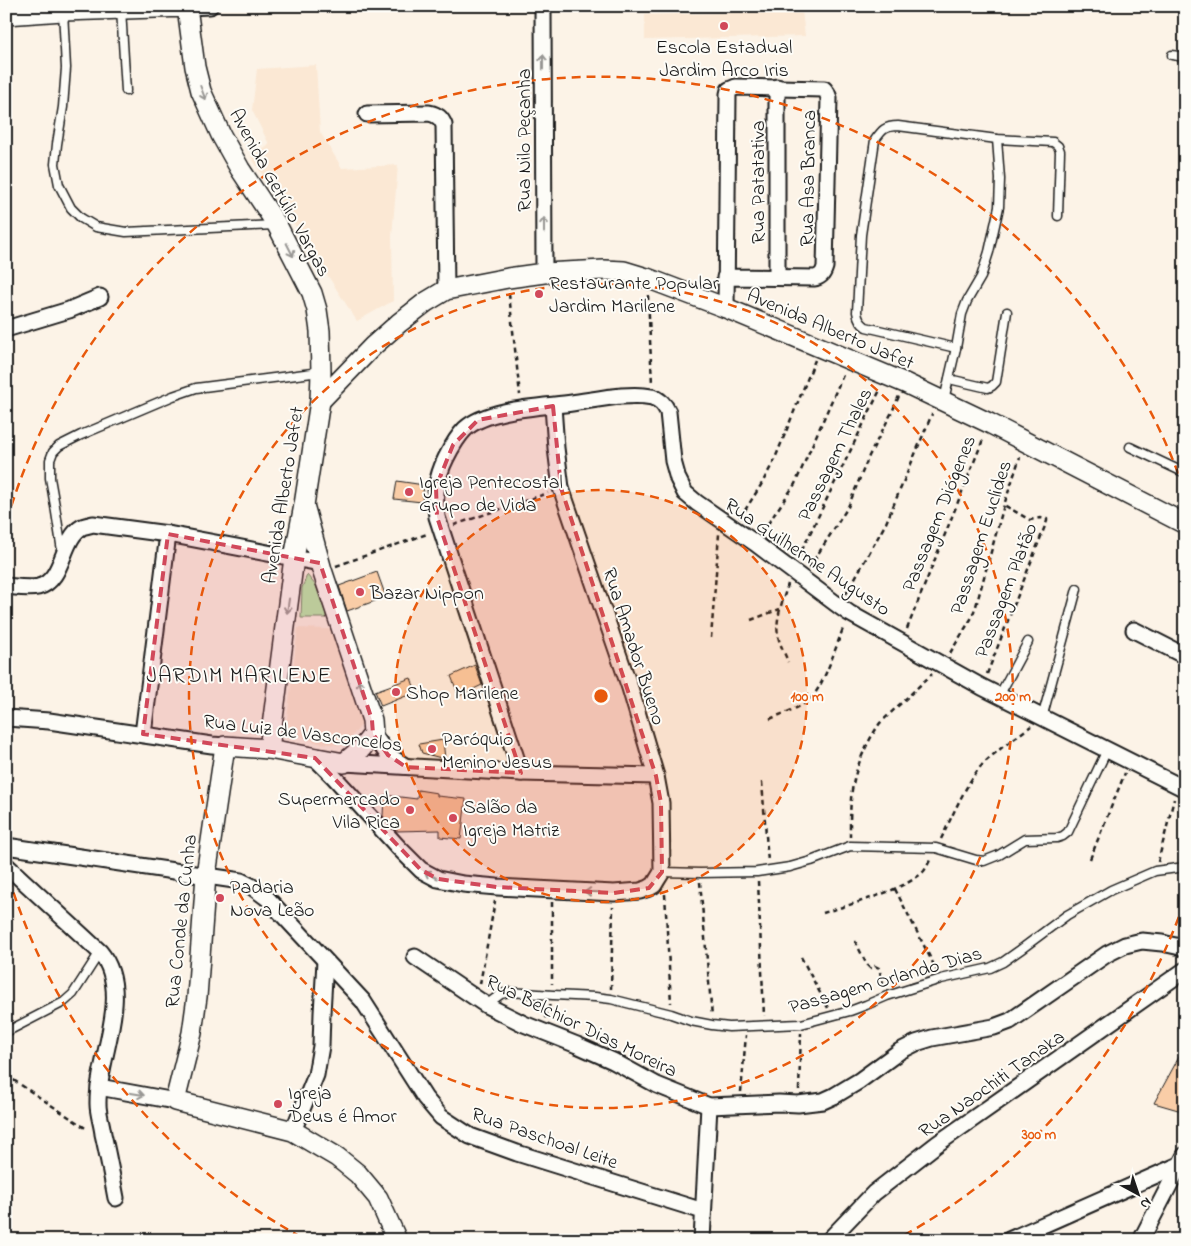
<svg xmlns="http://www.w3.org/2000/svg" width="1191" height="1246" viewBox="0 0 1191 1246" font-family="'Indie Flower',sans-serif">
	<rect width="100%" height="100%" fill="#fcf3e7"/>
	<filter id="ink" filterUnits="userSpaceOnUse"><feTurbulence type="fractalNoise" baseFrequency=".02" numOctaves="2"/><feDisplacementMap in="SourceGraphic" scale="10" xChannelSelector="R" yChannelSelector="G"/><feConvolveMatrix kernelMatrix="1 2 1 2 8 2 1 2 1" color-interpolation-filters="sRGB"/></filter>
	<g filter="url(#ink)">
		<g fill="#fbe8d4">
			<path d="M 802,11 L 805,36 L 645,40 L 645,15 Z"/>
			<path d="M 316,65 L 320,132 L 342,168 L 398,165 L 392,236 L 393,301 L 357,321 L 251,157 L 269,144 L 252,110 L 257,69 Z"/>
			<path d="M 298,628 L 330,629 L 362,708 L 365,721 L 347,742 L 339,745 L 318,743 L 291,733 L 286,727 Z"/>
		</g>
		<path fill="#b7eaab" stroke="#6a8364" d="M 307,575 L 316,586 L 326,614 L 326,618 L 301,618 L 302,588 Z"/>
		<g fill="#f9cda7" stroke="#1c1c1c">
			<path d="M 397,481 L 424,485 L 422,502 L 394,499 Z"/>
			<path d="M 377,572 L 386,597 L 347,611 L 339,586 Z"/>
			<path d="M 475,665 L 482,685 L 459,696 L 451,676 Z"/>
			<path d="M 411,678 L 416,692 L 381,706 L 375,691 Z"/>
			<path d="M 443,740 L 445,759 L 422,753 L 419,744 Z"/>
			<path d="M 418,790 L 437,793 L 437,796 L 466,799 L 461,839 L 440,837 L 440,830 L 396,831 L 383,816 L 384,795 L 417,799 Z"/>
			<path d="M 1185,1046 L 1185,1112 L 1154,1103 Z"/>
		</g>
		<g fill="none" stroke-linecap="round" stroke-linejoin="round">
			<g stroke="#1c1c1c" stroke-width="11">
				<g id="service">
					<path d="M 121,9 L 126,91"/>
					<path d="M 63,11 L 66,68 L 63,107 L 57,144 L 55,164 L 59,185 L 71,208 L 81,218 L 96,227 L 126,232 L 275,225"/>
					<path d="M 1172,55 L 1185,57"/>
					<path d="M 956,348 L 866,327 C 860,323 858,319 857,312 L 861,235 L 875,140 C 882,130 885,126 898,126 L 997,139 L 1053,142 L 1058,146 L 1060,151 L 1058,216"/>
					<path d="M 949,379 L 988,388 L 992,386 L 996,382 L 1007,312"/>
					<path d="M 944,400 L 956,348 L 962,314 L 967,301 L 981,277 L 989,252 L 999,207 L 1000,179 L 997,139"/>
					<path d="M 1130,447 L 1185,473"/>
					<path d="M 62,551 L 55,506 L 50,478 L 50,460 L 53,452 L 59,446 L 81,435 L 173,396 L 196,388 L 320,372"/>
					<path d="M 999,696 L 1028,642"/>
					<path d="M 1042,718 L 1077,589"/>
					<path d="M 662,872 L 700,873 L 757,872 L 790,867 L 811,861 L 850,846 L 936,848 L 976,860 L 984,861 L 999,855 L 1025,839 L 1057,838 L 1063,836 L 1068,832 L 1107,750"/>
					<path d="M 486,1005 L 501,994 L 510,992 L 553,995 L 595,997 L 611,999 L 671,1014 L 691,1021 L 712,1025 L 729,1027 L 801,1024 L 850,1011 L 866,1005 L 887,996 L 941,979 L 990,968 L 1003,962 L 1020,950 L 1067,915 L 1111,890 L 1155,871 L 1185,867"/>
					<path d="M 6,1032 L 64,1002 L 73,994 L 100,952"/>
				</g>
			</g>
			<g stroke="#1c1c1c" stroke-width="19">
				<g id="minor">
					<path d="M 543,6 L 544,273"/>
					<path d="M 187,7 L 210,6"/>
					<path d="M 777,87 L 777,277"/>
					<path d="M 367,114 L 429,113 C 438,115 441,118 444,125 L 446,290"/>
					<path d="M 725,277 L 815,278 C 821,276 823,274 825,267 L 829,98 L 827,93 L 824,89 L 736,87 L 729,90 L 728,94 L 726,308"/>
					<path d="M 6,329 L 69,310 L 100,297"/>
					<path d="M 6,586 C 17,587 28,589 38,587 C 64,581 61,539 82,527 C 85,526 89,525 93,524 L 168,534 L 320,563"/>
					<path d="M 1134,630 L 1185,656"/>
					<path d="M 6,718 L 49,721 L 212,745 L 225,746"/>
					<path d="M 143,734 L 168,534"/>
					<path d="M 373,734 L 388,755 L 405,766"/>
					<path d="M 315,758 L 334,777 L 399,848 L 421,870 L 438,879 L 463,884 L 497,887 L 614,893 L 640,891 L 649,888 L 654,885 L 657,880 L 662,872 L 661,803 L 656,776 L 630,688 L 561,488 L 556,448 L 553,406"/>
					<path d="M 344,763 L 521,773 L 656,776"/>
					<path d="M 521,773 L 437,517 C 434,495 436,478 446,458 C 451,448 457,437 465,429 C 488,408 542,407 572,403 C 595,400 629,392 652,397 C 659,399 665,405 668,412 L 673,461 L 678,479 L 685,493 L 697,503 L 755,543 L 839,606 L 849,613 L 982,687 L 1185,789"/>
					<path d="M 6,846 L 241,881 L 251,886 L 267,898 L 363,1001 L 425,1098 L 441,1117 L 470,1136 L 517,1153 L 703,1211"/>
					<path d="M 6,865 L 100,952 C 134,993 97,1058 98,1104 C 98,1114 102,1124 103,1134 C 108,1155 112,1177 116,1198"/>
					<path d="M 415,957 L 486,1005 L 524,1024 L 577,1045 L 613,1061 L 657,1085 L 709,1106 L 779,1103 L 798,1104 L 823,1101 L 834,1096 L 859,1081 L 900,1051 L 916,1043 L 932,1038 L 994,1027 L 1010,1021 L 1107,954 L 1125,945 L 1142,941 L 1162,943 L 1185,948"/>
					<path d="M 99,1087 L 175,1101"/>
					<path d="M 293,1131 L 316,1075 L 321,1046 L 322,1013 L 325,961"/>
					<path d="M 702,1240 L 709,1106"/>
					<path d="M 829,1240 L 874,1193 L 937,1144 L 1185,970"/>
					<path d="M 1009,1240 L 1179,1165"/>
					<path d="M 1141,1240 L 1185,1155"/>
				</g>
			</g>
			<g stroke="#1c1c1c" stroke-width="22">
				<g id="tertiary">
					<path d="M 6,15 L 63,11 L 187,7 L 195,67 L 201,91 L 221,135 L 240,169 L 277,225 L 312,293 L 317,310 L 320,331 L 321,372 L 320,401 L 304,505 L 294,558 L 269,749"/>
					<path d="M 320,401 L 373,346 L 399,323 L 426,302 L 446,290 L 508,278 L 544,273 L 604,270 L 624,271 L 647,278 L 726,308 L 905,383 L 989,423 L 1185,524"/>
					<path d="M 304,505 L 322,570 L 372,720 L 373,734 L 362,748 L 344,763 L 269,749 L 225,746 L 206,875 L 197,997 L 192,1033 L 175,1101 L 293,1131 L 337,1157 L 358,1174 L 378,1198 L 397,1240"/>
				</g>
			</g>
			<g stroke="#1c1c1c" stroke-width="2.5" stroke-dasharray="5 4" stroke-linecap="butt">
				<path d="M 509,294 L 520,395"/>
				<path d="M 648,295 L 652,384"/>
				<path d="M 740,518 L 761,485 L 774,461 L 815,360"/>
				<path d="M 454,525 L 548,493"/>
				<path d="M 763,531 L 795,484 L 843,375"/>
				<path d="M 798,558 L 880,390"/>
				<path d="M 336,566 L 427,534"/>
				<path d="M 809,568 L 848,507 L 869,456 L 892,412 L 899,396"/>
				<path d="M 788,584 C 783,600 775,619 778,635 C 779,644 785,653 788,662"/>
				<path d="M 846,594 L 886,523 L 932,414"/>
				<path d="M 751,620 L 780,609"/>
				<path d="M 907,629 L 984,437"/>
				<path d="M 711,638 L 719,534"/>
				<path d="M 950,653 L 971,619 L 976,606 L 1004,505 L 1020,457"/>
				<path d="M 987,674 L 1047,521 L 1047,519 L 1040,518 L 1030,520 L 1004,505"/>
				<path d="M 770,719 C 783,713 798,709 809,700 C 824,687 836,646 844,626"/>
				<path d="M 762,782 L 768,862"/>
				<path d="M 850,837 C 850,825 850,811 851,799 C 853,772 865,745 880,723 L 932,674"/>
				<path d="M 941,839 C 952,817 966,783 982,765 C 997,750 1014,739 1031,726"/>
				<path d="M 1090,859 L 1125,773"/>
				<path d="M 1158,862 L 1174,799"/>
				<path d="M 758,881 L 764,1016"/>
				<path d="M 700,882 L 712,1016"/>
				<path d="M 895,889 L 937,971"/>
				<path d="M 665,894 L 671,1003"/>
				<path d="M 552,902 L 552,984"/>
				<path d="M 823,913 C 848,905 906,890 924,871 C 927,867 929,862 931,858"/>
				<path d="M 855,941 L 867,965 L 870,968 L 875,966 L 879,968 L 884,988"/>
				<path d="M 801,957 L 828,1008"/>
				<path d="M 480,984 L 495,901"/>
				<path d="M 611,989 L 613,907"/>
				<path d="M 545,1018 L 550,1004"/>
				<path d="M 6,1075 L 87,1129"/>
				<path d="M 799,1090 L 801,1033"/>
				<path d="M 741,1092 L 746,1035"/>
			</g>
			<use href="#service" stroke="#fdfcf7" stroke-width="8"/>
			<use href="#minor" stroke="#fdfcf7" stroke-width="15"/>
			<use href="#tertiary" stroke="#fdfcf7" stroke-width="19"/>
		</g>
		<defs><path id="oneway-shaft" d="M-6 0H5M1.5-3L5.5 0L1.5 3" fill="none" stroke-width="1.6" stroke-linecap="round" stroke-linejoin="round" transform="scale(1.25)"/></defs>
		<g stroke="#989794">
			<use href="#oneway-shaft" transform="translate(543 62) rotate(-90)"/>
			<use href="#oneway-shaft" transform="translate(203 93) rotate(69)"/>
			<use href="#oneway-shaft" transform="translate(544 225) rotate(-90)"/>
			<use href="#oneway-shaft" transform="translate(290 250) rotate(63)"/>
			<use href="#oneway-shaft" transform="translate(288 606) rotate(98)"/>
			<use href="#oneway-shaft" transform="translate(361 687) rotate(-108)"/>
			<use href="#oneway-shaft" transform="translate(431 875) rotate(-152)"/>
			<use href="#oneway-shaft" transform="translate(592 892) rotate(-178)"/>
			<use href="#oneway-shaft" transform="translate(137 1094) rotate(10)"/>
		</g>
	</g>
	<path fill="#d1495b" fill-opacity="0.2" stroke="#d1495b" stroke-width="4" stroke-dasharray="10 6" stroke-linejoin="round" d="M 553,406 L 561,488 L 656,776 L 661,803 L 662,872 L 649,888 L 614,893 L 497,887 L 438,879 L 421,870 L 315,758 L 143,734 L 168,534 L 320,563 L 372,720 L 373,734 L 388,755 L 406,767 L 521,773 L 437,517 L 436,487 L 453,445 L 478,420 Z"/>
	<circle cx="601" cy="696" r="206" fill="#e8590c" fill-opacity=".12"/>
	<g fill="none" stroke="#e8590c" stroke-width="2.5" stroke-dasharray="9 6">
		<circle cx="601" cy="696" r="206"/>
		<circle cx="601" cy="696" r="412"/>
		<path d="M1184 903A619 619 0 0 1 901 1237M301 1237A619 619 0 0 1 7 872M7 520A619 619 0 0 1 1184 489"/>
	</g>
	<g fill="#d1495b" stroke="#fdfcf7" stroke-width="2">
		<circle cx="724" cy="26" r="5"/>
		<circle cx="539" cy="294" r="5"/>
		<circle cx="409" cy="492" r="5"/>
		<circle cx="360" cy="592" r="5"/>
		<circle cx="396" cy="692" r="5"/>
		<circle cx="432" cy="749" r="5"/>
		<circle cx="410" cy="810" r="5"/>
		<circle cx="453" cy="818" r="5"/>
		<circle cx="220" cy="898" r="5"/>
		<circle cx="278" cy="1104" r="5"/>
	</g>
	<g text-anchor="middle" stroke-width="4" stroke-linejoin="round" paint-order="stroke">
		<g font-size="20" fill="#1c1c1c" stroke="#fdfcf7" text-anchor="start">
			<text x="724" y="53" text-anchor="middle">Escola Estadual<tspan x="724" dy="23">Jardim Arco Iris</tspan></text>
			<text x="549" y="289">Restaurante Popular<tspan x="549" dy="23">Jardim Marilene</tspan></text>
			<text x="419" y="488">Igreja Pentecostal<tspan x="419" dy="23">Grupo de Vida</tspan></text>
			<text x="370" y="599">Bazar Nippon</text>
			<text x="406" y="699">Shop Marilene</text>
			<text x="442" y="745">Paróquio<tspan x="442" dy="23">Menino Jesus</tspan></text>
			<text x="400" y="805" text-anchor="end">Supermercado<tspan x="400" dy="23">Vila Rica</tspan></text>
			<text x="463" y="813">Salão da<tspan x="463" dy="23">Igreja Matriz</tspan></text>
			<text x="230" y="893">Padaria<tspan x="230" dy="23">Nova Leão</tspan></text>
			<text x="288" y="1099">Igreja<tspan x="288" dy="23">Deus é Amor</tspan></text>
		</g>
		<g font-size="20" fill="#1c1c1c" stroke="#fdfcf7">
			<text transform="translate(523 140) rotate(-90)" y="7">Rua Nilo Peçanha</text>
			<text transform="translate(807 178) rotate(-89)" y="7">Rua Asa Branca</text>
			<text transform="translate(757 182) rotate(-90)" y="7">Rua Patatativa</text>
			<text transform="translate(281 192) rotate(61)" y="7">Avenida Getúlio Vargas</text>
			<text transform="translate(831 328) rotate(23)" y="7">Avenida Alberto Jafet</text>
			<text transform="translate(834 454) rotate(-64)" y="7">Passagem Thales</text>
			<text transform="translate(282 495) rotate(-81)" y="7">Avenida Alberto Jafet</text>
			<text transform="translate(938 513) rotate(-68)" y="7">Passagem Diógenes</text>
			<text transform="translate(980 537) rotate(-72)" y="7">Passagem Euclides</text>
			<text transform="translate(808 556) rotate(34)" y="7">Rua Guilherme Augusto</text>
			<text transform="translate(1005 590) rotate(-69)" y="7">Passagem Platão</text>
			<text transform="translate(635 646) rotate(72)" y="7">Rua Amador Bueno</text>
			<text transform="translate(303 732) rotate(7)" y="7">Rua Luiz de Vasconcelos</text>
			<text transform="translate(180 921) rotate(-84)" y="7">Rua Conde da Cunha</text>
			<text transform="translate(885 979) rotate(-16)" y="7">Passagem Orlando Dias</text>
			<text transform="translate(582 1025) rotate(26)" y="7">Rua Belchior Dias Moreira</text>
			<text transform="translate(991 1083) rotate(-35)" y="7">Rua Naochiti Tanaka</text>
			<text transform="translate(545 1137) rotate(19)" y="7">Rua Paschoal Leite</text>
		</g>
		<g font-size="22" letter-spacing="1" fill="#1c1c1c" stroke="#fdfcf7">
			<text x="239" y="682">JARDIM MARILENE</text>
		</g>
	</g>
	<circle cx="601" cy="696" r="8" fill="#e8590c" stroke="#fdfcf7" stroke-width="2.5"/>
	<g font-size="15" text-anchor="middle" font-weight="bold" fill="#e8590c" stroke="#fdfcf7" stroke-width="4" stroke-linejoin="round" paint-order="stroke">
		<text x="807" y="701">100 m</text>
		<text x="1013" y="701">200 m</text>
		<text x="1039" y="1139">300 m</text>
	</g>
	<rect width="1191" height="1246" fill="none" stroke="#fdfcf7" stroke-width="25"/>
	<rect x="12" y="12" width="1166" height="1221" fill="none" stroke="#1c1c1c" stroke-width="2" filter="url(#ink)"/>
	<g transform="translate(1138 1194) rotate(140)" stroke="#fdfcf7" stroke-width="4" paint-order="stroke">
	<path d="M0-4L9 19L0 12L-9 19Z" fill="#1c1c1c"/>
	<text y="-8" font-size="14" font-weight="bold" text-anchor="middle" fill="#1c1c1c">N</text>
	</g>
</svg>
